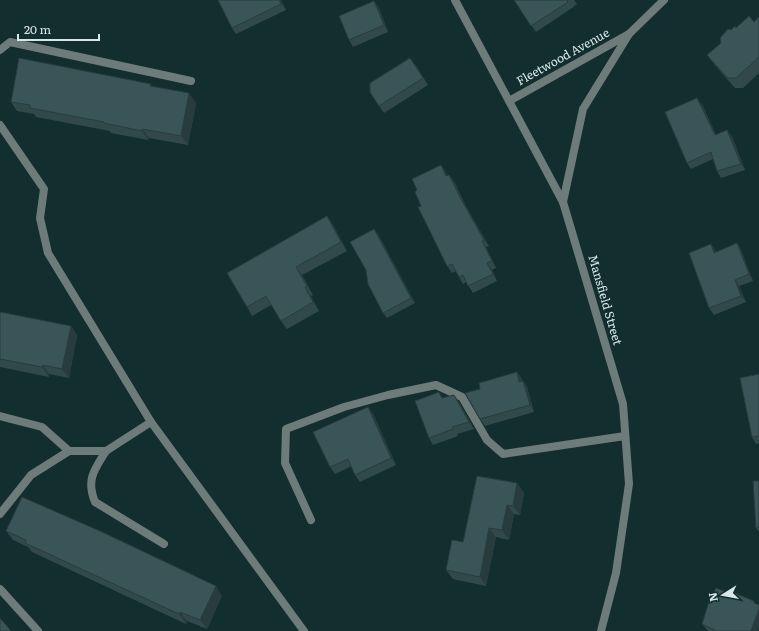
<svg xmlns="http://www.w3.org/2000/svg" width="759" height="631" viewBox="0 0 759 631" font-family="Literata,serif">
	<rect width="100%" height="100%" fill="#132e2f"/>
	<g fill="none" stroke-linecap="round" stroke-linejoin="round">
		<g stroke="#6e7b7b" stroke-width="8">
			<path d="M 0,50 L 10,42 L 191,81"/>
			<path d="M 0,125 L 44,189 L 40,218 L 48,253 L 151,422 L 304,631"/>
			<path d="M 0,416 L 42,427 L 69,451"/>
			<path d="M 106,451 C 94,470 86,480 95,502 L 164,544"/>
			<path d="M 0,514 L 31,475 L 69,451 L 106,451 L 151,422"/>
			<path d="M 311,520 L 285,463 L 286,429 L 344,407 L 388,395 L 436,385 L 462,397 L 487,440 L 503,454 L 625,436"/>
			<path d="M 0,589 L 38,631"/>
		</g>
		<g stroke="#6e7b7b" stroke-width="8">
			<path d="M 455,0 L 563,202"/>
			<path d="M 509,101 L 629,34"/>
		</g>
		<path stroke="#6e7b7b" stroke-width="8" d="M 601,631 L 616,573 L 629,484 L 623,404 L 563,202 L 583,109 L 629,34 L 664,0"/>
	</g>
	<g fill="#32494b">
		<path d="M 219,0 L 281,0 L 286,10 L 236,34 L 232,28 Z"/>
		<path d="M 514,0 L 574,0 L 577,4 L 572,8 L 536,32 Z"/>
		<path d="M 374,1 L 379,8 L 388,32 L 353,47 L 349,40 Z"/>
		<path d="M 759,17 L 759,73 L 743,88 L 735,88 L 714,64 L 707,55 L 721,43 L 731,30 L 754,22 Z"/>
		<path d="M 415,64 L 428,85 L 384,113 L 379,106 Z"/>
		<path d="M 152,86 L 196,103 L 188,145 L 149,138 L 148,140 L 111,133 L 110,131 L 36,117 L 34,114 L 17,111 L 11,102 Z"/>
		<path d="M 702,104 L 716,135 L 732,136 L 745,170 L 721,178 L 717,171 L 713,159 L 691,169 L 687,163 Z"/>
		<path d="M 446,172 L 447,176 L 454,181 L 467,208 L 489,246 L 486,247 L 496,268 L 492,270 L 497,281 L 473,293 L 466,282 L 463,284 L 459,277 L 456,271 L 452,273 L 447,266 L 421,206 Z"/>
		<path d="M 327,216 L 333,225 L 347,251 L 302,275 L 313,295 L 311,296 L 319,311 L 287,329 L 281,321 L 271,305 L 252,316 L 247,307 Z"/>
		<path d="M 378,234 L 415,303 L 387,318 L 383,313 Z"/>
		<path d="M 737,243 L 741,250 L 753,281 L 739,286 L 746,302 L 714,315 L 709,308 L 716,252 Z"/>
		<path d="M 0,312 L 71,326 L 77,335 L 69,378 L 49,374 L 49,377 L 0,367 Z"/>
		<path d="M 517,372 L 522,379 L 522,381 L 523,381 L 527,387 L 534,412 L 485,426 L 480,419 L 480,389 Z"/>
		<path d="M 759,374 L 759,443 L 756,444 L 752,437 Z"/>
		<path d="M 444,398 L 459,402 L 474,429 L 457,434 L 458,436 L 433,445 L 429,438 Z"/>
		<path d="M 368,407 L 373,414 L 396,465 L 360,482 L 355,475 L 352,466 L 335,474 L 330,467 Z"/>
		<path d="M 759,481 L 759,532 L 756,528 Z"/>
		<path d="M 517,483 L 524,493 L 520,515 L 514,514 L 509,540 L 496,537 L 486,586 L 453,579 L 446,570 L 463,542 Z"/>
		<path d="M 6,531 L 222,596 L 207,629 L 187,621 L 186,624 L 32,552 L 28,547 L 13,540 Z"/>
		<path d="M 702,624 L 758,631 L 708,631 L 707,630 Z"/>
	</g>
	<g fill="#293c3d">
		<path d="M 279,0 L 281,0 L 286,10 L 281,4 Z"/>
		<path d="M 374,1 L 379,8 L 388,32 L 384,25 Z"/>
		<path d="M 189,93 L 196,103 L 188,145 L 181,136 Z"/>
		<path d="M 697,98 L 702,104 L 719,142 L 715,135 Z"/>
		<path d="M 142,129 L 149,138 L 148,140 L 142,131 Z"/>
		<path d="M 727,130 L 732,136 L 745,170 L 741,164 Z"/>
		<path d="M 441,165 L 446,172 L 451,183 L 446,176 Z"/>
		<path d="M 449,175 L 454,181 L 467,208 L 489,246 L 484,240 L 462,201 Z"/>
		<path d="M 327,216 L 333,225 L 347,251 L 341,242 Z"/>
		<path d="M 374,229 L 378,234 L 415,303 L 411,298 Z"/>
		<path d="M 482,241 L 486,247 L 496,268 L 492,261 Z"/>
		<path d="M 737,243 L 741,250 L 753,281 L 749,274 Z"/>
		<path d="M 711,244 L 716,251 L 719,259 L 714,253 Z"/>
		<path d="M 487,263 L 492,270 L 497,281 L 493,274 Z"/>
		<path d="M 296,267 L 302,275 L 313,295 L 307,286 Z"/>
		<path d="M 735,280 L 739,286 L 746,302 L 741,296 Z"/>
		<path d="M 305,287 L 311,296 L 319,311 L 313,302 Z"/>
		<path d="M 71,326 L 77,335 L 69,378 L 62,369 Z"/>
		<path d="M 43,365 L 49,374 L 49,377 L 42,367 Z"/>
		<path d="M 517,372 L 522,379 L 524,388 L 519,382 Z"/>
		<path d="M 523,381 L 527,387 L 534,412 L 530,405 Z"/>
		<path d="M 454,395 L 459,402 L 474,429 L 469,422 Z"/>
		<path d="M 368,407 L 373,414 L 396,465 L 391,458 Z"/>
		<path d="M 517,483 L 524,493 L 520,515 L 513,506 Z"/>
		<path d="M 507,505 L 514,514 L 509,540 L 502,530 Z"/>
		<path d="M 489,528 L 496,537 L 486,586 L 480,577 Z"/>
		<path d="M 216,586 L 222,596 L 207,629 L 200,620 Z"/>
		<path d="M 759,609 L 759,628 L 758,631 L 751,631 Z"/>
		<path d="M 180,612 L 187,621 L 186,624 L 179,614 Z"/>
	</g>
	<g fill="#3a5557" stroke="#293c3d">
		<path d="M 218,0 L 279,0 L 281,4 L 232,28 Z"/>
		<path d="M 514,0 L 568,0 L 567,1 L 568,2 L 531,26 Z"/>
		<path d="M 374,1 L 384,25 L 349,40 L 339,16 Z"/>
		<path d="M 749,16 L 754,22 L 759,17 L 759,57 L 736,78 L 728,78 L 707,55 L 721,43 L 720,38 L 728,29 L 731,30 L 735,26 L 736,28 Z"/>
		<path d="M 19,58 L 151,84 L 150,86 L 189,93 L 181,136 L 142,129 L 142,131 L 104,123 L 104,122 L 30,108 L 30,105 L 11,102 Z"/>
		<path d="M 410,58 L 423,78 L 379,106 L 370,92 L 370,83 Z"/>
		<path d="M 697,98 L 715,135 L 727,130 L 741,164 L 717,171 L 711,152 L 687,163 L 665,112 Z"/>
		<path d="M 441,165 L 446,176 L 449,175 L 462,201 L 484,240 L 482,241 L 492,261 L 487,263 L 493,274 L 468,286 L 463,275 L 459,277 L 452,264 L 447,266 L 418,207 L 421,206 L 415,192 L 417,190 L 412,179 Z"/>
		<path d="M 327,216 L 341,242 L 296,267 L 307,286 L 305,287 L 313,302 L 281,321 L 266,296 L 247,307 L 227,273 Z"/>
		<path d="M 374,229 L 411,298 L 383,313 L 368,284 L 366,270 L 350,242 Z"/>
		<path d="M 737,243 L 749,274 L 735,280 L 741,296 L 709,308 L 689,253 L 711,244 L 714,253 Z"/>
		<path d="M 0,312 L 71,326 L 62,369 L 43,365 L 42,367 L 0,359 Z"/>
		<path d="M 517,372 L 519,382 L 523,381 L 530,405 L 480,419 L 465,393 L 480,389 L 479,383 Z"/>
		<path d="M 759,374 L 759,436 L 752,437 L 740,378 Z"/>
		<path d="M 439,392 L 442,398 L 454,395 L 469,422 L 452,427 L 453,429 L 429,438 L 415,401 Z"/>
		<path d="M 368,407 L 391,458 L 355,475 L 348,459 L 330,467 L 313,432 Z"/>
		<path d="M 477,476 L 517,483 L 513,506 L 507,505 L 502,530 L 489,528 L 480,577 L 446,570 L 452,540 L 463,542 Z"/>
		<path d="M 753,481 L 759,481 L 759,527 L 756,528 Z"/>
		<path d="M 22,497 L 100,531 L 216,586 L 200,620 L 180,612 L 179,614 L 25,543 L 26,540 L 6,531 Z"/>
		<path d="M 716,588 L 731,594 L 732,592 L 754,601 L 754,603 L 759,605 L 759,609 L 751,631 L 717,631 L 702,624 L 710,598 L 711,599 Z"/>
		<path d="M 0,618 L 11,631 L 0,631 Z"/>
	</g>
	<g text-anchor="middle" stroke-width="3" stroke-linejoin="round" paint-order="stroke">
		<g font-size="12" fill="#d8e8e9" stroke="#132e2f">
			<text transform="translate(563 57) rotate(-29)" y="4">Fleetwood Avenue</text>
			<text transform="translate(605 300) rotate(74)" y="4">Mansfield Street</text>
		</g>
	</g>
	<g transform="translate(723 595) rotate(259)" stroke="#132e2f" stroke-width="3" paint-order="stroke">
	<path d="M0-3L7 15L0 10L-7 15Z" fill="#d8e8e9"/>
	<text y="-6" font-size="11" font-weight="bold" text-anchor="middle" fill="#d8e8e9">N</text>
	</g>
	<path d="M18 34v6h81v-6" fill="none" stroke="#d8e8e9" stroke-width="2"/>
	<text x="24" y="34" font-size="12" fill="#d8e8e9" stroke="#132e2f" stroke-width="3" paint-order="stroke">20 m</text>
</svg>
